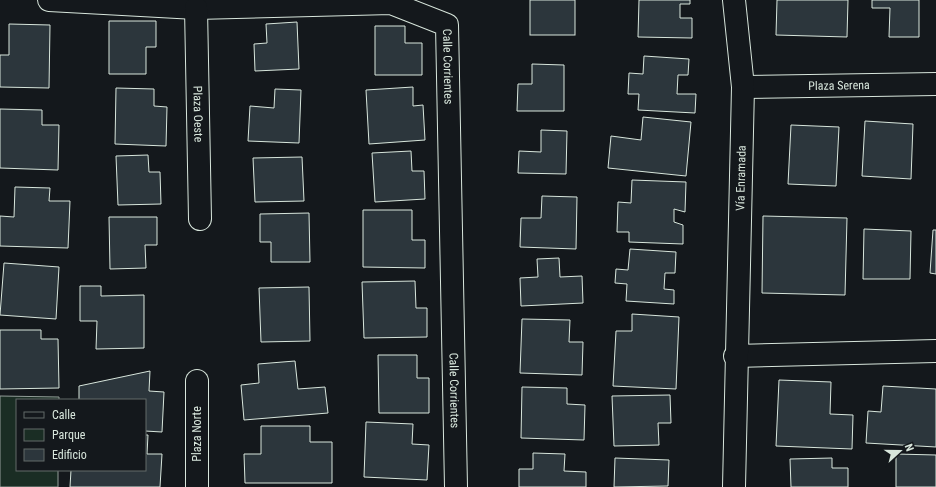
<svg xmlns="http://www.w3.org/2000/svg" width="936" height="487" viewBox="0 0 936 487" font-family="'Roboto Condensed',sans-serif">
	<rect width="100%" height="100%" fill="#14181c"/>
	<path fill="#1a2d24" stroke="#939e99" d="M 0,396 L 59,397 L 59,400 L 17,400 L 17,470 L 58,470 L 58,487 L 0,487 Z"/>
	<g fill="#2c363c" stroke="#d8e6dc">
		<rect x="530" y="0" width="45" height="35"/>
		<path d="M 639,0 L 690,0 L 690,4 L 680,4 L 680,18 L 692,18 L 692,38 L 638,37 Z"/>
		<path d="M 777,0 L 848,0 L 847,37 L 776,35 Z"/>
		<path d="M 872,0 L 919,0 L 919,37 L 889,37 L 890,8 L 872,8 Z"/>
		<path d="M 109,21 L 156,21 L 156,47 L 146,47 L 146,74 L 109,74 Z"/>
		<path d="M 297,22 L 299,69 L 255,71 L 254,44 L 267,43 L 266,24 Z"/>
		<path d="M 9,24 L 50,25 L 49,88 L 0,87 L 0,55 L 9,55 Z"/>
		<path d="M 375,26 L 405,26 L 405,43 L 422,43 L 422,75 L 375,75 Z"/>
		<path d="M 644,56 L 689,59 L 688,75 L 678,75 L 677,94 L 696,94 L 695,113 L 638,110 L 639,94 L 628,94 L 629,73 L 643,74 Z"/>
		<path d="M 532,64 L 564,65 L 564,111 L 517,111 L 518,84 L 532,84 Z"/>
		<path d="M 413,87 L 413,106 L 423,105 L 425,140 L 369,144 L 366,90 Z"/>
		<path d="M 116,88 L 154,89 L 154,106 L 167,107 L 166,146 L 115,144 Z"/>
		<path d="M 275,89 L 301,90 L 299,143 L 248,141 L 250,106 L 274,108 Z"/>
		<path d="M 0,109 L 42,110 L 42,125 L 59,125 L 58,170 L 0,168 Z"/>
		<path d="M 643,117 L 691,122 L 686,176 L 608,168 L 611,136 L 641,140 Z"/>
		<path d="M 865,121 L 913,124 L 911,179 L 862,176 Z"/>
		<path d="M 791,125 L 839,127 L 836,186 L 788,184 Z"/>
		<path d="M 541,130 L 567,131 L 566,174 L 518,173 L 519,151 L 541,152 Z"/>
		<path d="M 411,151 L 412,171 L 424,171 L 425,199 L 375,202 L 372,153 Z"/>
		<path d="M 148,155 L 149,172 L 160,172 L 161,204 L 118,205 L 116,156 Z"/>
		<path d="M 302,157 L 304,201 L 255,202 L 253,158 Z"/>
		<path d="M 632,180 L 686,182 L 685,212 L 674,209 L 674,222 L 683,225 L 683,244 L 629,242 L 629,232 L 617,232 L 618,202 L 631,203 Z"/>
		<path d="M 15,187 L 50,188 L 49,201 L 70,201 L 68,248 L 0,246 L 0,216 L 14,217 Z"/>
		<path d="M 542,196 L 577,197 L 576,249 L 520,247 L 521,218 L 541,218 Z"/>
		<path d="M 363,210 L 412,210 L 412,240 L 425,240 L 425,268 L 363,267 Z"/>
		<path d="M 309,213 L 310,262 L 271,262 L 271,242 L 260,242 L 260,214 Z"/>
		<path d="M 763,216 L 847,218 L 845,295 L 762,293 Z"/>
		<path d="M 109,217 L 157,217 L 157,245 L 145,245 L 146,268 L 110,269 Z"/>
		<path d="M 864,229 L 911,231 L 910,279 L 863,279 Z"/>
		<path d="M 933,230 L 936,230 L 936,274 L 930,273 Z"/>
		<path d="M 630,249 L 676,252 L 675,273 L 665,273 L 664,289 L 674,290 L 674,304 L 626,301 L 627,284 L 615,283 L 616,269 L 628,270 Z"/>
		<path d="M 559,258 L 560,277 L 582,276 L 583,303 L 521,306 L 520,278 L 538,277 L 537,259 Z"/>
		<path d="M 4,263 L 59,267 L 56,319 L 0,315 Z"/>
		<path d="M 415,281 L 416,308 L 427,308 L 427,337 L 364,338 L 362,282 Z"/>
		<path d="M 80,286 L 101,286 L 101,296 L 144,295 L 144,348 L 96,349 L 97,321 L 80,321 Z"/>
		<path d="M 309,287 L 310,341 L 261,342 L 259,288 Z"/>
		<path d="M 632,314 L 679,317 L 676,389 L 613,386 L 616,331 L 632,331 Z"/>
		<path d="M 522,319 L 570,320 L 569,342 L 583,342 L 582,375 L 520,373 Z"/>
		<path d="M 0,330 L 41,330 L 41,339 L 58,339 L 59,388 L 0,389 Z"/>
		<path d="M 378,355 L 417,355 L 417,378 L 429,378 L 429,413 L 379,413 Z"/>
		<path d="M 295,361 L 298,389 L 325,387 L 328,413 L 244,420 L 241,385 L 259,383 L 258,364 Z"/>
		<path d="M 150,371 L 149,391 L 164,392 L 162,432 L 145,431 L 145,400 L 79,400 L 79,386 Z"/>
		<path d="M 779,380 L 831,382 L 830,414 L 853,415 L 852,449 L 776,446 Z"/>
		<path d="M 883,386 L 936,389 L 936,447 L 866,443 L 868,411 L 881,412 Z"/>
		<path d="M 522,387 L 567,388 L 567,404 L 585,405 L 584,440 L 521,438 Z"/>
		<path d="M 670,395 L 671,423 L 658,423 L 659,445 L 614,446 L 612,396 Z"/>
		<path d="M 366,422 L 413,424 L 412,444 L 429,445 L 427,480 L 364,477 Z"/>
		<path d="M 261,426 L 310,426 L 310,442 L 332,442 L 332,483 L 245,483 L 244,454 L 261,454 Z"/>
		<path d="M 145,435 L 148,435 L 147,454 L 162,454 L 160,487 L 70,487 L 71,470 L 145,470 Z"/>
		<path d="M 533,453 L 565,454 L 564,471 L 586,472 L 586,487 L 519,487 L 519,469 L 533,469 Z"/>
		<path d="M 896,454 L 936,455 L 936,487 L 896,487 Z"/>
		<path d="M 615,458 L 669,460 L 668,486 L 614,487 Z"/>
		<path d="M 832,458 L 832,468 L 848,468 L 848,487 L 791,487 L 790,459 Z"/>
	</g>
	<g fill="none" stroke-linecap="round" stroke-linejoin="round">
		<g stroke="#d8e6dc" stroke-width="24">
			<g id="minor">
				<path id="s1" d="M 49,0 L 196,8 L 391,3 L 447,25 L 456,487"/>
				<path id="s2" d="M 196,8 L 200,219"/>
				<path id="s3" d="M 743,87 L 936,84"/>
				<path d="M 735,356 L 936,351"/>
				<path d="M 197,381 L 197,487"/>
				<path id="s4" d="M 734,487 L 743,87 L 734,0"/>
			</g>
		</g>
		<use href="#minor" stroke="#14181c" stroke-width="22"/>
	</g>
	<g text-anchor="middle" stroke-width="3" stroke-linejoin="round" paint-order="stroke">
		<g font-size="12" fill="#d8e6dc" stroke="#14181c">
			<text dy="4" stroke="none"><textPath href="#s1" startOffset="444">Calle Corrientes</textPath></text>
			<text dy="4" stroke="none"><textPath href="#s3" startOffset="96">Plaza Serena</textPath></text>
			<text dy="4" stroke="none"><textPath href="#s2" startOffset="106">Plaza Oeste</textPath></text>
			<text dy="4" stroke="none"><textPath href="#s4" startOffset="309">Vía Enramada</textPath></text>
			<text dy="4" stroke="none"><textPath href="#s1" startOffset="768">Calle Corrientes</textPath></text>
			<text transform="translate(197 434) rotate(-90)" y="4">Plaza Norte</text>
		</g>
	</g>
	<rect x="16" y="399" width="130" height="72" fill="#14181c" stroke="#626a69"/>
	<rect x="24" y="412" width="20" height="6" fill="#14181c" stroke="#626a69"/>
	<text x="52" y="419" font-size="12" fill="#d8e6dc">Calle</text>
	<rect x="24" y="429" width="20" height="12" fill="#1a2d24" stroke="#626a69"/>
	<text x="52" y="439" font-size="12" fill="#d8e6dc">Parque</text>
	<rect x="24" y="449" width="20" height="12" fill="#2c363c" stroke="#626a69"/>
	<text x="52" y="459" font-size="12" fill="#d8e6dc">Edificio</text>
	<g transform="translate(900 451) rotate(69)" stroke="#14181c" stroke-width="3" paint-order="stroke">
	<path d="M0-3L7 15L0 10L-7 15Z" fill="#d8e6dc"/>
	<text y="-6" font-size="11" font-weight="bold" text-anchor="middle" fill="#d8e6dc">N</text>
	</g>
</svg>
